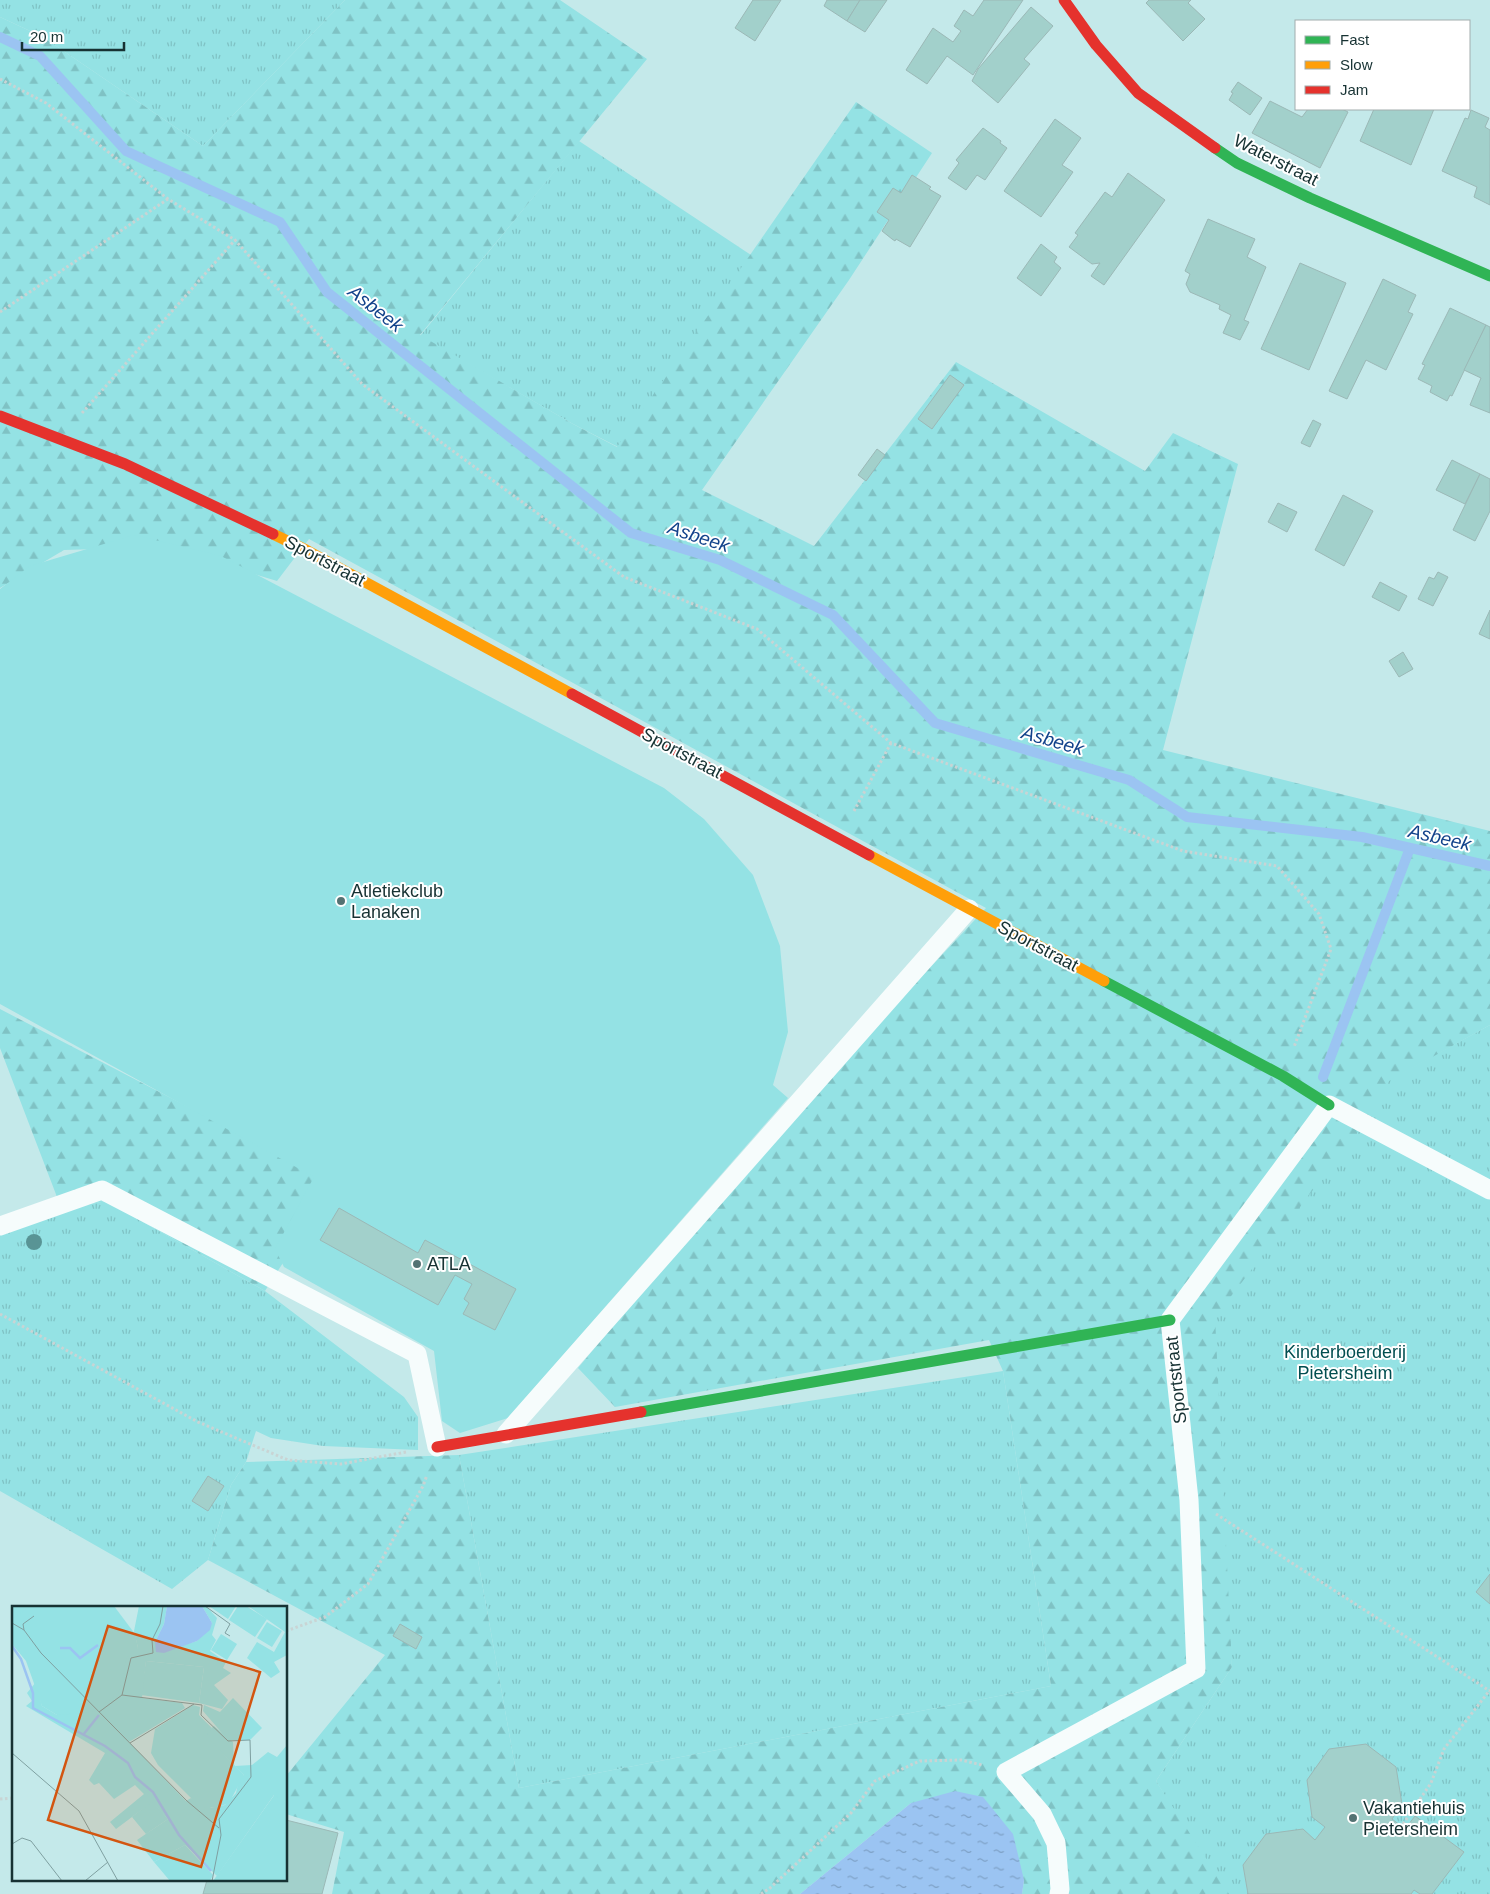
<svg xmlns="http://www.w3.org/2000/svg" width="1490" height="1894" viewBox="0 0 1490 1894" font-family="Helvetica,sans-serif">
	<defs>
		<pattern id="grass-tufts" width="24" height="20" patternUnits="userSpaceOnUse" patternTransform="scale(1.25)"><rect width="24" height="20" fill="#94e2e4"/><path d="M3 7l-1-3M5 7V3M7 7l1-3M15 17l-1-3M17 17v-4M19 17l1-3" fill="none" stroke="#7fc2c4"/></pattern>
		<pattern id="forest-firs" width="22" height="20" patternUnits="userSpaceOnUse" patternTransform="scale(1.25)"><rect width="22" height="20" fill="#94e2e4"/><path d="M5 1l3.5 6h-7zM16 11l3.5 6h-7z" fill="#7fc2c4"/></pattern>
		<pattern id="water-ripples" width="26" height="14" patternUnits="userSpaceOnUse" patternTransform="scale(1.25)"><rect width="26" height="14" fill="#9bc4f2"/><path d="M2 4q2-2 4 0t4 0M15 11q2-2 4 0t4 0" fill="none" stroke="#7da0c5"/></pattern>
	</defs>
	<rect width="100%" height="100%" fill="#c4e9ea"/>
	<g fill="url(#grass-tufts)">
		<path d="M 0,0 L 345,0 L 203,146 L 43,37 L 0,17 Z"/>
		<path d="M 579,141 L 751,255 L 618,447 L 573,424 L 420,336 Z"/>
		<path d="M 1490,1025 L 1490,1894 L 1225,1894 L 1156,1781 L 1232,1667 L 1193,1324 L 1389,1080 Z"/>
		<path d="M 106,1201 L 265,1291 L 404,1397 L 418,1417 L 418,1450 L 323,1446 L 271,1438 L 256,1431 L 246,1462 L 231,1485 L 208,1560 L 172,1589 L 0,1491 L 0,1230 L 46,1213 Z"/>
		<path d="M 1003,1371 L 1051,1686 L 519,1788 L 459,1455 Z"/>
	</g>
	<g fill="url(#forest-firs)">
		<path d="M 345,0 L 560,0 L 647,59 L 420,335 L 573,424 L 617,447 L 856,102 L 932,153 L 849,280 L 702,490 L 814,546 L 956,362 L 1145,471 L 1173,433 L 1238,464 L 1163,750 L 1490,831 L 1490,1025 L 1389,1081 L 1370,1116 L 1215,1317 L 1232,1667 L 1156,1781 L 1229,1894 L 1022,1894 L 1024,1880 L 911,1803 L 800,1894 L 332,1894 L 344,1832 L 286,1814 L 286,1776 L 385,1655 L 208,1560 L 231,1485 L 246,1462 L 459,1455 L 519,1788 L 1051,1686 L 1003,1371 L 989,1340 L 615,1407 L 578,1368 L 721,1196 L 819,1086 L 986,908 L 309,539 L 277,581 L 166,547 L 64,550 L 0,588 L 0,17 L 43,37 L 203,146 Z"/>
		<path d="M 0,1009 L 334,1183 L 265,1291 L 106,1201 L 46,1213 L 57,1197 L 0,1048 Z"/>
	</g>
	<path fill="#94e2e4" d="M 134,535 L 221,556 L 664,788 L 704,819 L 753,875 L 780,946 L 788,1032 L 773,1085 L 788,1098 L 508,1418 L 460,1433 L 442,1421 L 434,1351 L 284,1267 L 275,1249 L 314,1177 L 0,1004 L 0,589 L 30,566 Z"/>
	<path fill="url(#water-ripples)" d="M 955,1791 L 983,1797 L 1013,1834 L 1024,1880 L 1022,1894 L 800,1894 L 911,1803 Z"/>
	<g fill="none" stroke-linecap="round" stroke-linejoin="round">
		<g stroke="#9bc4f2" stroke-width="10">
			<path d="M 0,37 L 40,56 L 126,151 L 280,222 L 327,292 L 631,533 L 720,560 L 833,615 L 935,723 L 1129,780 L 1187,817 L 1362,837 L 1490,866"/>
			<path d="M 1323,1077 L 1410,848"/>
		</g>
	</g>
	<g fill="#a2d0cb" stroke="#9bb8b6">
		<path d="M 753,0 L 781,0 L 755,41 L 735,28 Z"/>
		<path d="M 827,0 L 860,0 L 847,21 L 824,6 Z"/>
		<path d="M 860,0 L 887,0 L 865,32 L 847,21 Z"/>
		<path d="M 984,0 L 1023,0 L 973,75 L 947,56 L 927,84 L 906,70 L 933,28 L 953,42 L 961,31 L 954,26 L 964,10 L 973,16 Z"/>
		<path d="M 1149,0 L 1191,0 L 1188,3 L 1205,19 L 1183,41 L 1146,3 Z"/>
		<path d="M 1031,7 L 1053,26 L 1024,59 L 1030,64 L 998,103 L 972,81 L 978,69 Z"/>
		<path d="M 1238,82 L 1262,98 L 1250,115 L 1229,100 L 1233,93 L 1231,92 Z"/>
		<path d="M 1270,101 L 1302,117 L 1308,109 L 1342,109 L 1348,112 L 1320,168 L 1252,133 Z"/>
		<path d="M 1374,109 L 1434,109 L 1411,165 L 1360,141 Z"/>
		<path d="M 1471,110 L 1489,118 L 1485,127 L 1490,130 L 1490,205 L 1474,197 L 1477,187 L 1442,171 L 1465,118 L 1468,119 Z"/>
		<path d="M 1055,119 L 1081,138 L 1062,165 L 1073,172 L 1041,217 L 1004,191 Z"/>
		<path d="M 983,128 L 1001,141 L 1000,143 L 1007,148 L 985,180 L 977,175 L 966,190 L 948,178 L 959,163 L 956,160 Z"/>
		<path d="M 1128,173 L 1165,200 L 1104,285 L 1091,276 L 1100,263 L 1092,264 L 1069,247 L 1078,235 L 1075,233 L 1105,192 L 1112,197 Z"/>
		<path d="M 912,175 L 931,187 L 929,189 L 941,196 L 910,247 L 896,239 L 895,241 L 892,239 L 882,231 L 889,220 L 877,212 L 893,188 L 901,193 Z"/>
		<path d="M 1208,219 L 1255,239 L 1247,257 L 1266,267 L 1244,320 L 1249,322 L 1240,340 L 1223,333 L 1231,315 L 1219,309 L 1220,305 L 1190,292 L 1186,284 L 1190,274 L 1185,271 Z"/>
		<path d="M 1041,244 L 1057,257 L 1054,262 L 1061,268 L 1041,296 L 1017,278 Z"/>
		<path d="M 1300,263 L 1346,283 L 1309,370 L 1261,349 Z"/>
		<path d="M 1383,279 L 1416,295 L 1408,312 L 1413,314 L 1386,370 L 1366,360 L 1347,399 L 1329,391 Z"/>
		<path d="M 1450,308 L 1486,325 L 1452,396 L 1450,395 L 1447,401 L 1430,392 L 1432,386 L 1418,379 L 1425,365 L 1422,364 Z"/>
		<path d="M 1486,325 L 1490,327 L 1490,413 L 1470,405 L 1481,378 L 1464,370 Z"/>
		<path d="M 950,375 L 964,385 L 932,429 L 918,419 Z"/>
		<path d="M 1313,420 L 1321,424 L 1310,447 L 1301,443 Z"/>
		<path d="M 877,449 L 885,455 L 866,481 L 858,475 Z"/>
		<path d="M 1452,460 L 1480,474 L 1465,504 L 1436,490 Z"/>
		<path d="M 1480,474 L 1490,479 L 1490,511 L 1475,541 L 1453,530 Z"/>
		<path d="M 1343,495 L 1373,511 L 1344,566 L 1315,550 Z"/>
		<path d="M 1278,503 L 1297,512 L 1287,532 L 1268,522 Z"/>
		<path d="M 1438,572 L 1448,577 L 1433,606 L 1418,599 L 1429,577 L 1434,579 Z"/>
		<path d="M 1380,582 L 1407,596 L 1399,611 L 1372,597 Z"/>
		<path d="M 1490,610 L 1490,639 L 1479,634 Z"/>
		<path d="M 1403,652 L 1413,669 L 1399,677 L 1389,661 Z"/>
		<path d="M 339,1208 L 418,1253 L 425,1240 L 516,1289 L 495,1330 L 463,1314 L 469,1303 L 464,1299 L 472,1284 L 455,1275 L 438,1305 L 320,1240 Z"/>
		<path d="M 208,1476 L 224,1486 L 208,1511 L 192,1501 Z"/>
		<path d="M 1490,1574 L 1490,1604 L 1476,1592 Z"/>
		<path d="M 400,1624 L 422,1637 L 416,1649 L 393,1636 Z"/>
		<path d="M 1366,1744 L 1396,1767 L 1402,1804 L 1392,1819 L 1405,1829 L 1415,1816 L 1464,1852 L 1432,1894 L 1420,1894 L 1414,1890 L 1411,1894 L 1248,1894 L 1243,1865 L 1266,1834 L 1303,1829 L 1315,1840 L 1325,1827 L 1312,1817 L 1307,1780 L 1329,1749 Z"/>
		<path d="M 286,1820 L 338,1833 L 322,1894 L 203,1894 L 207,1880 L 286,1880 Z"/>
	</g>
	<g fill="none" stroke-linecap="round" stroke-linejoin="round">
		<g stroke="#c9d4d4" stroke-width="3" stroke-dasharray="2.5 2.5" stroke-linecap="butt">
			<path d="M 0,79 L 46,103 L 168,199 L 235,240 L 362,384 L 624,577 L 757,629 L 891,743 L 1183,851 L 1277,866 L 1319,914 L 1331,949 L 1294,1047"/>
			<path d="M 0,312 L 168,199"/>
			<path d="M 82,413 L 235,240"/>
			<path d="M 854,811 L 891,743"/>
			<path d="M 0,1314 L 198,1422 L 288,1460 L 341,1464 L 406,1452"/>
			<path d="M 1216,1514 L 1490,1691"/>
			<path d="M 286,1631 L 325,1617 L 368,1584 L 423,1486 L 427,1475"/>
			<path d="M 0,1799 L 14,1798"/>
			<path d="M 1403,1824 L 1431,1783 L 1444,1749 L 1490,1690"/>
			<path d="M 761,1894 L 770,1888 L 851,1813 L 875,1781 L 920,1761 L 961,1760 L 982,1765"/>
		</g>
		<g stroke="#f6fcfc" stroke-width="19">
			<path d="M 0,1226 L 102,1190 L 417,1354 L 437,1447"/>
			<path d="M 506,1434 L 969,909"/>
			<path d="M 1059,1894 L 1060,1889 L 1056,1843 L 1042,1814 L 1006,1772 L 1196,1669 L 1189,1500 L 1170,1320 L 1329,1105 L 1490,1190"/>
		</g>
		<g stroke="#30b455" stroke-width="11">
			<path d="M 1215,148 L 1237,163 L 1310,198 L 1490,276"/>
			<path d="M 1104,981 L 1283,1076 L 1329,1105"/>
			<path d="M 641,1412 L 1170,1320"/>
		</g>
		<g stroke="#ff9f0a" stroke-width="11">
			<path d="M 273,534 L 306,550 L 572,694"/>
			<path d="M 869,855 L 1104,981"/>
		</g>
		<g stroke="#e5322d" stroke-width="11">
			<path d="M 1064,0 L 1096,45 L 1138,93 L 1215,148"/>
			<path d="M 0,416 L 125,464 L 273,534"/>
			<path d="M 572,694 L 869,855"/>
			<path d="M 437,1447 L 641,1412"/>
		</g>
	</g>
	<circle fill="#599495" cx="34" cy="1242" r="8"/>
	<g fill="#547273" stroke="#fff" stroke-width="2">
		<circle cx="341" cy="901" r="5"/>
		<circle cx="417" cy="1264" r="5"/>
		<circle cx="1353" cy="1818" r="5"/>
	</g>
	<g text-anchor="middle" stroke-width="4" stroke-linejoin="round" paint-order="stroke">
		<g font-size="18" fill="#173233" stroke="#fff">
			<text transform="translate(1276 160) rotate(27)" y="6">Waterstraat</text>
			<text transform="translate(325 561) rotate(28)" y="6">Sportstraat</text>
			<text transform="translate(682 753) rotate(28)" y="6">Sportstraat</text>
			<text transform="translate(1038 946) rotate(28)" y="6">Sportstraat</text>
			<text transform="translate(1176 1380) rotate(-96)" y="6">Sportstraat</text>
		</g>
		<g font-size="18" fill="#173233" stroke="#fff" text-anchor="start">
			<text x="351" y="897">Atletiekclub<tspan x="351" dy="21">Lanaken</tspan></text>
			<text x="427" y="1270">ATLA</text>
			<text x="1363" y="1814">Vakantiehuis<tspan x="1363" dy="21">Pietersheim</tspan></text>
		</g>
		<g font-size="18" fill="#014e50" stroke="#fff">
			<text x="1345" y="1358">Kinderboerderij<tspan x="1345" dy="21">Pietersheim</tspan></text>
		</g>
		<g font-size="19" font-style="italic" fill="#13438b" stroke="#fff">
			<text transform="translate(376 308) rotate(38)" y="7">Asbeek</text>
			<text transform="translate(699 536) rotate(18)" y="7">Asbeek</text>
			<text transform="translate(1053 740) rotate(16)" y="7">Asbeek</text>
			<text transform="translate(1440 837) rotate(13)" y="7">Asbeek</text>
		</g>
	</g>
	<g transform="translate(12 1606)">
		<rect width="275" height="275" fill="#c4e9ea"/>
		<path d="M 0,0 L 102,0 L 123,28 L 126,42 L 108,88 L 81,106 L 67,109 L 45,109 L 30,100 L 14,55 L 0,38 ZM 134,55 L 192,61 L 187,97 L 129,89 ZM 221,92 L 250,122 L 238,134 L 216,134 L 191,105 L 192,99 L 208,106 ZM 263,188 L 275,197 L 275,275 L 201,275 ZM 140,195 L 156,213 L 134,228 L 120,211 ZM 173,239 L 201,269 L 198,275 L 158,275 L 142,256 Z" fill="#94e2e4"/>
		<path d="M 0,0 L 19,0 L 0,13 ZM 127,0 L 155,0 L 152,18 L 143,36 L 169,40 L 185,35 L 200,17 L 190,0 L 194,0 L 205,12 L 200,29 L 204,34 L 198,45 L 214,56 L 211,62 L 219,67 L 202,79 L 216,94 L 210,103 L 187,97 L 192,61 L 134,55 L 130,92 L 170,97 L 173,102 L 117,136 L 174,195 L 179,192 L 200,202 L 213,199 L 224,187 L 227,173 L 232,169 L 223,160 L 240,159 L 256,146 L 265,151 L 275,139 L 275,197 L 262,189 L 205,270 L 173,239 L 142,256 L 125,234 L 156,213 L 140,196 L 104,223 L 98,216 L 132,188 L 123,179 L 102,193 L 87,177 L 82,179 L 77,174 L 93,147 L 14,100 L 20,95 L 15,87 L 24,76 L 30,100 L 45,109 L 80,106 L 106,88 L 115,51 L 126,42 L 122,25 ZM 236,0 L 275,0 L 275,49 L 262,56 L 268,66 L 259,72 L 235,52 L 245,36 L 262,46 L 273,26 ZM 202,120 L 221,136 L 222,159 L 192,129 Z" fill="#94e2e4"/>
		<path d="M 197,0 L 224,0 L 216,13 ZM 226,0 L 234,0 L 255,13 L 243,31 L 217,14 ZM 255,16 L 270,25 L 260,41 L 245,32 ZM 209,28 L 225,38 L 215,54 L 199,44 ZM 181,99 L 188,101 L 187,109 L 200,122 L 194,130 L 232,169 L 217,197 L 204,202 L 192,201 L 184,197 L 146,159 L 139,147 L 143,123 Z" fill="#94e2e4"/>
		<path d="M 155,0 L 190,0 L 200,17 L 198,24 L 185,35 L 152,47 L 144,46 L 143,36 L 152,18 Z" fill="#9bc4f2"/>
		<path fill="none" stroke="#9bc4f2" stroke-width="2.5" d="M 0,40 L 9,53 L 21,87 L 21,102 L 93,140 L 116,157 L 123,171 L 141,186 L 167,229 L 199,265M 48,42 L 58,42 L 68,52 L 86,39M 71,129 L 87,109"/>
		<path fill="none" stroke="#7fa0a1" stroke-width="1" d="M 193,0 L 218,18 L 213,27 L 218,30M 0,17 L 12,24 L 29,47 L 175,195 L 207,222M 12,24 L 11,18 L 22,10M 110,89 L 190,99 L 189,109 L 216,135 L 238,134 L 239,171 L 207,213 L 209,229 L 200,275M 87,106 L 110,89 L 119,52 L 141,47 L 140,34 L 148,18 L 151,0M 118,137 L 182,98M 0,147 L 67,205 L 106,275M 0,238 L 10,232 L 19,235 L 50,275M 73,275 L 96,256"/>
		<path fill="#d35510" fill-opacity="0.15" stroke="#d35510" stroke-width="2.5" d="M 96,20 L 248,66 L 189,261 L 36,214 Z"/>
		<rect width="275" height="275" fill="none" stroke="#173233" stroke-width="2.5"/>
	</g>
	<rect x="1295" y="20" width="175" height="90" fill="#ffffff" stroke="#a2adad"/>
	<rect x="1305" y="36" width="25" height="8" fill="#30b455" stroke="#a2adad"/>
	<text x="1340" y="45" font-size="15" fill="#173233">Fast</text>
	<rect x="1305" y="61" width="25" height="8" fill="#ff9f0a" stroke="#a2adad"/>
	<text x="1340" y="70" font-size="15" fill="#173233">Slow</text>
	<rect x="1305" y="86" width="25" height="8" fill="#e5322d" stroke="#a2adad"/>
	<text x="1340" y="95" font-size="15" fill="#173233">Jam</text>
	<path d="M22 42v8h102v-8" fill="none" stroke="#173233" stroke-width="2.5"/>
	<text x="30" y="42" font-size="15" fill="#173233" stroke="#ffffff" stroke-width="4" paint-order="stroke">20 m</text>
</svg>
